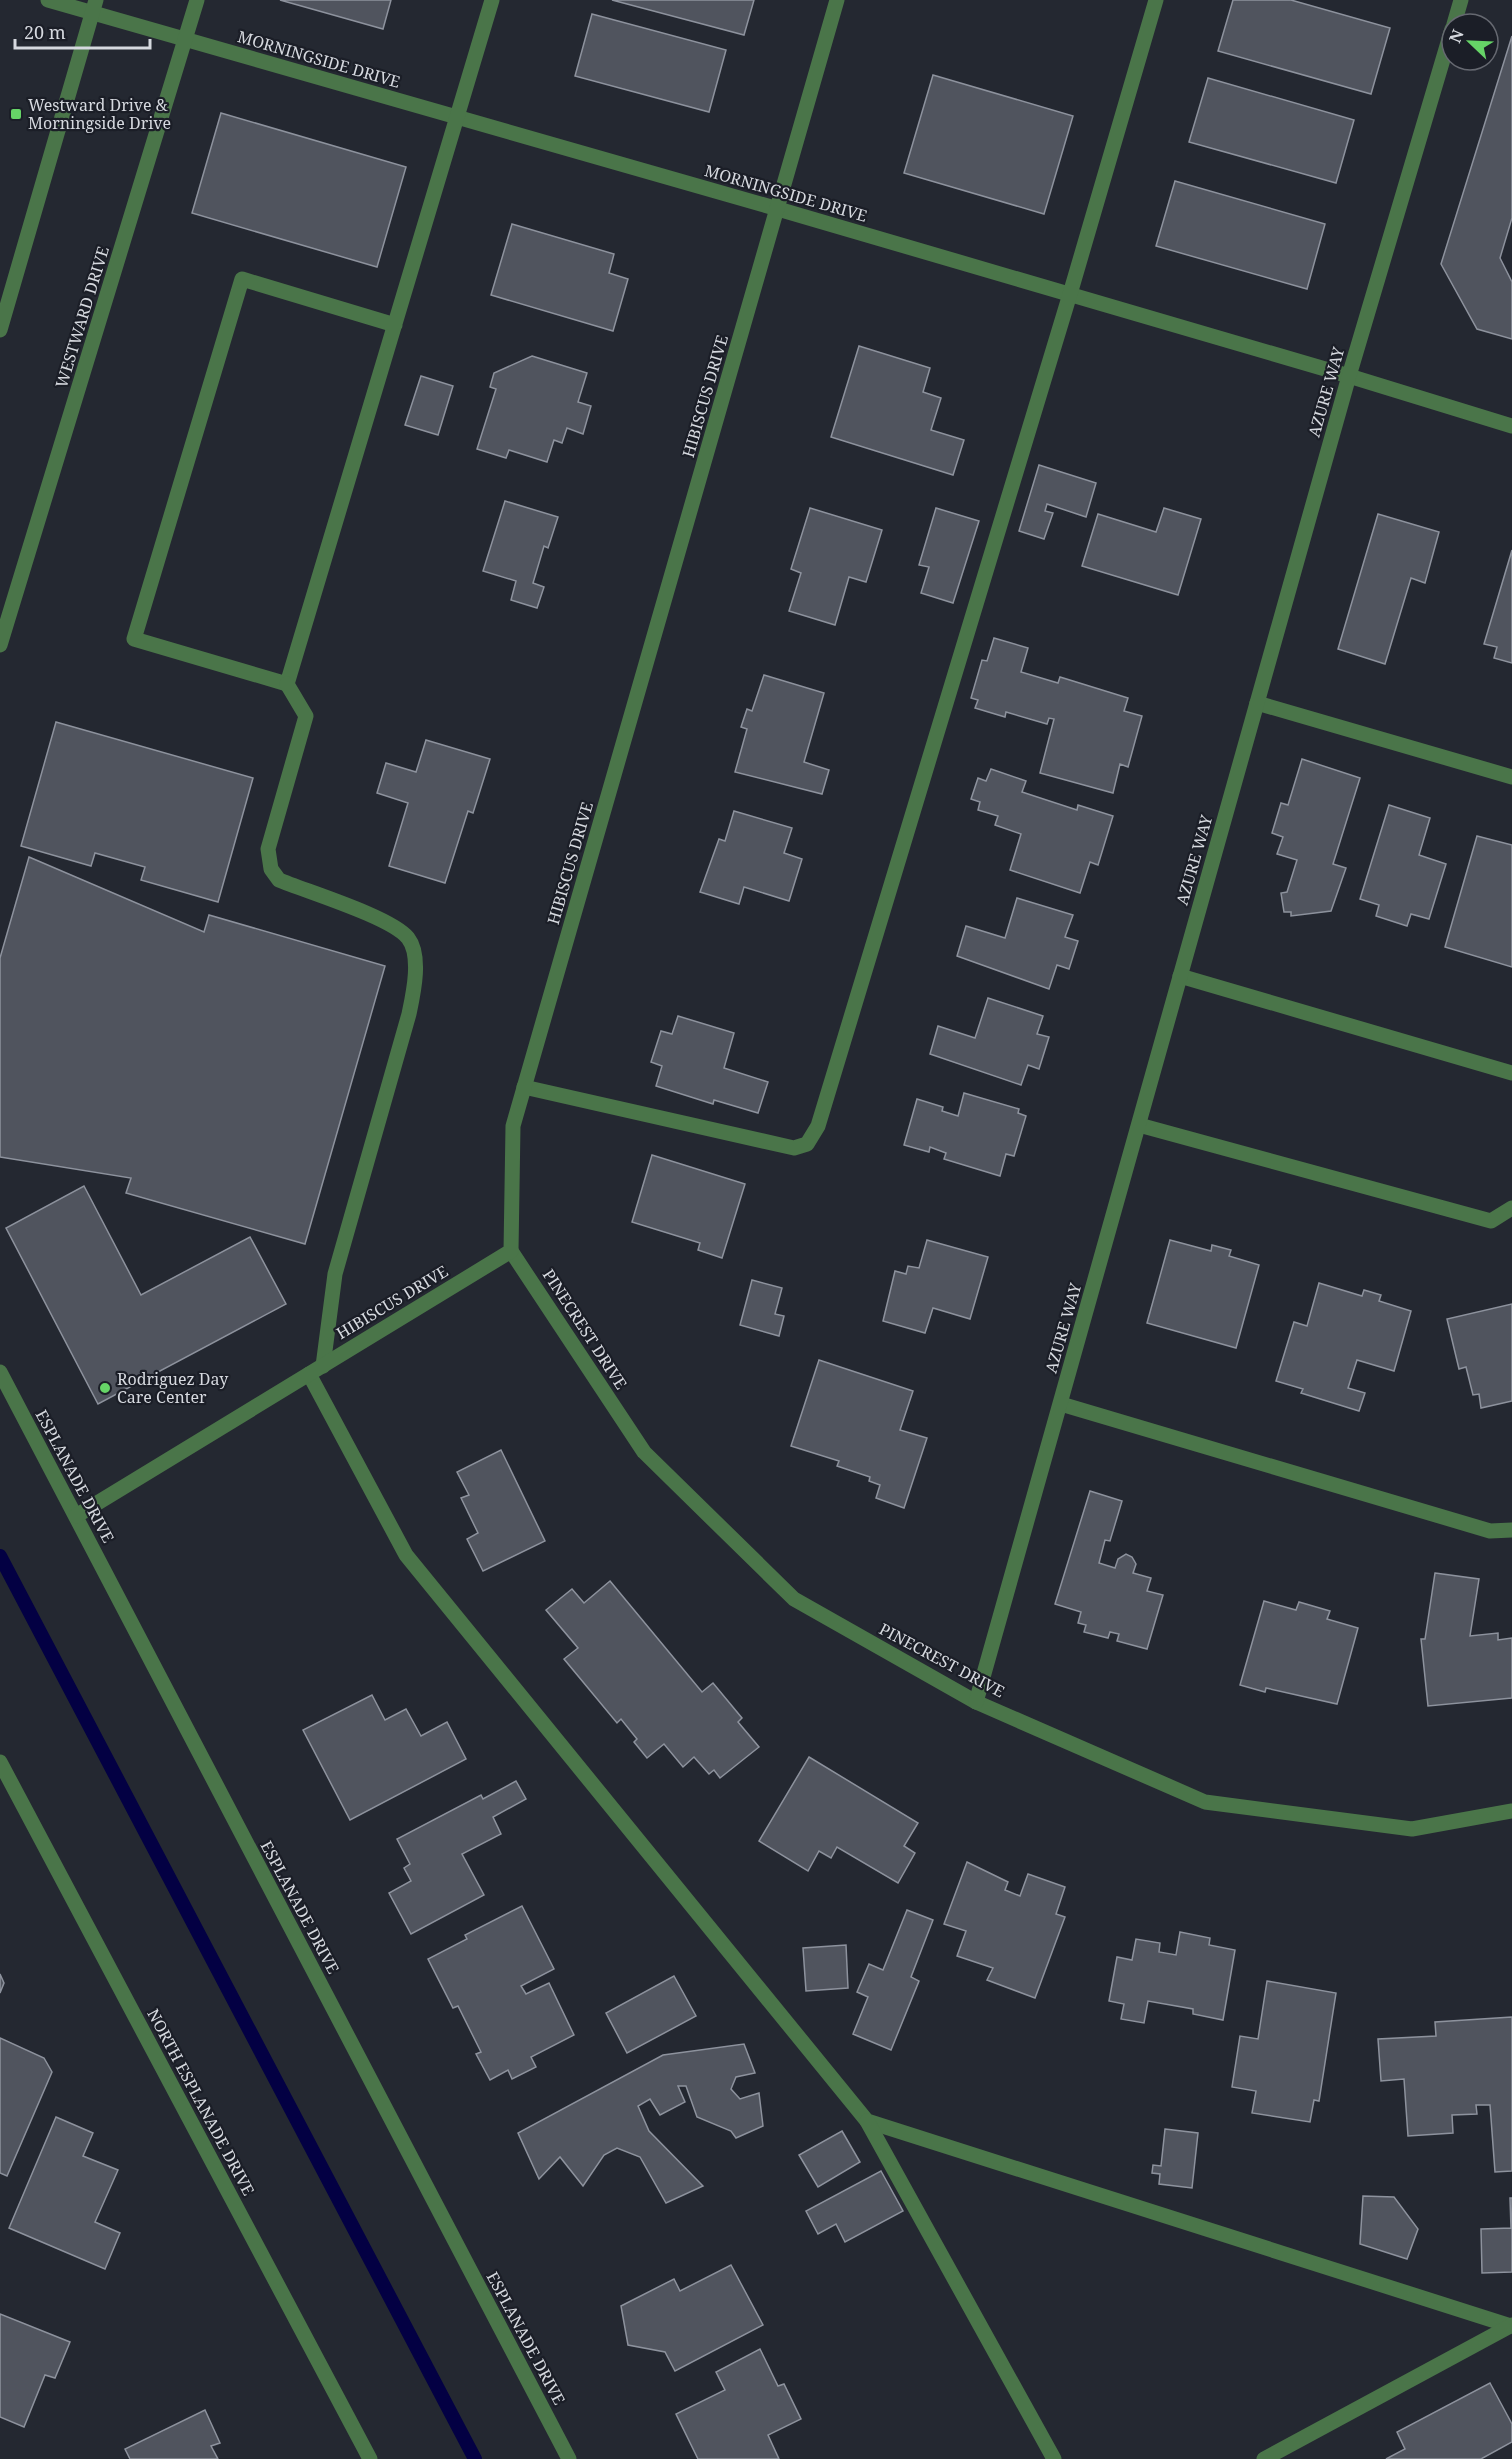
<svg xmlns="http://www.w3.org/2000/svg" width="1512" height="2459" viewBox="0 0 1512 2459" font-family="'Noto Serif',serif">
	<rect width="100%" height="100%" fill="#242831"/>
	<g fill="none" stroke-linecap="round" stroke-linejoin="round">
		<path stroke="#030043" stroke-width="14" d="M 0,1556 L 475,2459"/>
	</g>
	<g fill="#50545e" stroke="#8d929d" stroke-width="1.5">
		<path d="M 280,0 L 391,0 L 383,29 Z"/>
		<path d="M 612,0 L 754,0 L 744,35 Z"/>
		<path d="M 1233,0 L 1291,0 L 1390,28 L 1371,94 L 1218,51 Z"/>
		<path d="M 592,14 L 726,50 L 709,112 L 575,76 Z"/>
		<path d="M 1512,36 L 1512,218 L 1500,258 L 1512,282 L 1512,339 L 1477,329 L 1441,264 Z"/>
		<path d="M 933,75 L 1073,116 L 1044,214 L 904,173 Z"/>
		<path d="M 1208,78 L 1354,120 L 1336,183 L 1189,142 Z"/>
		<path d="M 221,113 L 406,167 L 377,267 L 192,213 Z"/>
		<path d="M 1175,181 L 1325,224 L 1307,289 L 1156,246 Z"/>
		<path d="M 512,224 L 614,254 L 609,273 L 628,279 L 613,331 L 491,295 Z"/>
		<path d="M 859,346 L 930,368 L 923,392 L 941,398 L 931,430 L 964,440 L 953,475 L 831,437 Z"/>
		<path d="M 532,356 L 587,373 L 578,402 L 591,406 L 583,434 L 567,428 L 562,443 L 554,440 L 547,462 L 509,450 L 506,458 L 477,449 L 496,389 L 490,387 L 494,373 Z"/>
		<path d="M 421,376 L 453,386 L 438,435 L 405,425 Z"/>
		<path d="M 1039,465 L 1096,483 L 1086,517 L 1047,504 L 1045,511 L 1053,513 L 1044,539 L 1019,531 Z"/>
		<path d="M 505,501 L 558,517 L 548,548 L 544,546 L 533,583 L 544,587 L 537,608 L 511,600 L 516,581 L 483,571 Z"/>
		<path d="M 810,508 L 882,530 L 866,582 L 849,577 L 835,625 L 789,611 L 801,573 L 791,569 Z"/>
		<path d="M 936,508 L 979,521 L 953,603 L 921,593 L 929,567 L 919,565 Z"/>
		<path d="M 1164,508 L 1201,519 L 1178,595 L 1082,566 L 1098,514 L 1156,532 Z"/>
		<path d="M 1378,514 L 1439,532 L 1425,583 L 1411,578 L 1385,664 L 1338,649 Z"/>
		<path d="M 1512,550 L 1512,663 L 1494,658 L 1497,647 L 1484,644 Z"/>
		<path d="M 994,638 L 1028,648 L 1021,672 L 1058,683 L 1060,677 L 1128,698 L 1124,711 L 1142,716 L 1128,767 L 1120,764 L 1113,793 L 1040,773 L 1054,719 L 1049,718 L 1047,724 L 1006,712 L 1005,717 L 975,708 L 978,700 L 971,698 L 982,660 L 987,661 Z"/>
		<path d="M 764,675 L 824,693 L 804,762 L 829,770 L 822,794 L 735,772 L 747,729 L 741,727 L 747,709 L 752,711 Z"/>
		<path d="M 56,722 L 253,778 L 218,902 L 141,880 L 145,867 L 95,853 L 91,866 L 21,846 Z"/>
		<path d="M 426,740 L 490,759 L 473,813 L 468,811 L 445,883 L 389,866 L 408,803 L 377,793 L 386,763 L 416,772 Z"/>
		<path d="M 1302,759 L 1360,778 L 1333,864 L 1346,868 L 1331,911 L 1291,916 L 1291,912 L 1284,912 L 1281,893 L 1287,892 L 1297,860 L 1277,854 L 1283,837 L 1272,833 L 1281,803 L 1288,805 Z"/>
		<path d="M 991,769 L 1026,781 L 1022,792 L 1077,810 L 1078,805 L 1113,816 L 1098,865 L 1090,862 L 1080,893 L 1010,870 L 1021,834 L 995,825 L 998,816 L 978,810 L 980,802 L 971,799 L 978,778 L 986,781 Z"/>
		<path d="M 1389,805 L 1430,818 L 1419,855 L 1446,864 L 1429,919 L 1411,914 L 1407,926 L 1376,916 L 1379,905 L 1360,899 Z"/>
		<path d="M 734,811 L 792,828 L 784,853 L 802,859 L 789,901 L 744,887 L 739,904 L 700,892 L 719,839 L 725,841 Z"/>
		<path d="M 1477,836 L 1512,845 L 1512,967 L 1445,947 Z"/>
		<path d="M 29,857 L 204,932 L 209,915 L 385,966 L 305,1244 L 126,1193 L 131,1178 L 0,1157 L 0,958 Z"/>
		<path d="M 1017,898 L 1073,915 L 1065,937 L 1078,941 L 1069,969 L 1057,965 L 1049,989 L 957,956 L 966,926 L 1005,938 Z"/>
		<path d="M 988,998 L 1043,1016 L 1037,1034 L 1049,1037 L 1039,1069 L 1028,1065 L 1021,1085 L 930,1054 L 938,1026 L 975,1038 Z"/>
		<path d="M 678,1016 L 734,1033 L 724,1068 L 768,1082 L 758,1113 L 714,1100 L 713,1104 L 656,1086 L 662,1066 L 651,1062 L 661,1031 L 672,1034 Z"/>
		<path d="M 964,1093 L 1019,1109 L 1018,1113 L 1026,1116 L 1014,1156 L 1006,1154 L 1000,1176 L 944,1159 L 946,1153 L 930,1147 L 929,1152 L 904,1145 L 917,1099 L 943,1107 L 942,1111 L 958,1116 Z"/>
		<path d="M 652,1155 L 745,1184 L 722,1258 L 698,1250 L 700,1243 L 632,1222 Z"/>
		<path d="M 84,1186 L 141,1295 L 250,1237 L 286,1304 L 98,1404 L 6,1228 Z"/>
		<path d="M 927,1240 L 988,1257 L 970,1319 L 933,1308 L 925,1333 L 883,1321 L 895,1271 L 906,1274 L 908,1266 L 919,1268 Z"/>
		<path d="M 1170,1240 L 1211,1251 L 1212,1245 L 1231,1250 L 1229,1256 L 1259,1265 L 1236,1348 L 1147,1323 Z"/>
		<path d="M 752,1280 L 782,1288 L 775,1314 L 784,1316 L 779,1336 L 740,1325 Z"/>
		<path d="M 1319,1283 L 1362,1296 L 1364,1290 L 1381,1295 L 1379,1301 L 1411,1311 L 1394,1371 L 1357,1360 L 1348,1388 L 1365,1393 L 1359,1411 L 1301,1393 L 1303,1389 L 1276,1381 L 1294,1322 L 1307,1326 Z"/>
		<path d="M 1512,1304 L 1512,1401 L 1481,1408 L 1479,1394 L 1473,1395 L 1466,1367 L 1459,1369 L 1447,1319 Z"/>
		<path d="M 819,1360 L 913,1391 L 900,1430 L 927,1438 L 904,1508 L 876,1498 L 880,1485 L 869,1481 L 870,1477 L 837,1466 L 839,1461 L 791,1446 Z"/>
		<path d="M 501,1450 L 545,1541 L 483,1571 L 467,1539 L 478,1533 L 461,1498 L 469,1495 L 457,1472 Z"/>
		<path d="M 1090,1491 L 1122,1501 L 1110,1541 L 1105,1540 L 1099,1563 L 1115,1568 L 1118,1559 L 1126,1554 L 1132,1557 L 1136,1564 L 1133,1573 L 1151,1578 L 1147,1591 L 1163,1595 L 1147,1649 L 1117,1641 L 1119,1634 L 1110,1632 L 1108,1638 L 1084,1632 L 1086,1625 L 1078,1623 L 1081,1612 L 1055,1604 Z"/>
		<path d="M 1435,1573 L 1479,1579 L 1470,1636 L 1498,1633 L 1498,1640 L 1512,1638 L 1512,1698 L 1428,1706 L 1421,1639 L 1425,1639 Z"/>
		<path d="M 610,1581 L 702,1692 L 713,1683 L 742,1718 L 738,1722 L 759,1747 L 720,1778 L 714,1770 L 709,1774 L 694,1757 L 683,1767 L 664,1744 L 647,1758 L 634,1742 L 637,1739 L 621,1719 L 617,1723 L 564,1659 L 578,1648 L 546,1610 L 572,1589 L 584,1603 Z"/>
		<path d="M 1264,1601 L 1296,1610 L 1299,1602 L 1330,1611 L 1327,1619 L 1358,1628 L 1337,1704 L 1266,1688 L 1265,1692 L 1240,1685 Z"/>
		<path d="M 372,1695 L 385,1720 L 406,1709 L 421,1736 L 447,1722 L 466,1759 L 350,1820 L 303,1730 Z"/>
		<path d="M 809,1757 L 918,1823 L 904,1846 L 915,1853 L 898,1883 L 837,1847 L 831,1858 L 819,1851 L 808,1871 L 759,1841 Z"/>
		<path d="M 516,1781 L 526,1799 L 493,1817 L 501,1834 L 462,1854 L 484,1895 L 411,1934 L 389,1893 L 411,1881 L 404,1868 L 410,1864 L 397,1839 L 481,1795 L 483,1799 Z"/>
		<path d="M 967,1862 L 1008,1882 L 1005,1890 L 1020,1896 L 1028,1874 L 1065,1887 L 1056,1914 L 1065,1917 L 1035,1998 L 987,1980 L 993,1968 L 957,1956 L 966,1931 L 944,1924 Z"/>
		<path d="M 522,1906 L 554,1969 L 521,1986 L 526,1994 L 549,1983 L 574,2035 L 531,2057 L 536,2067 L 512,2079 L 508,2070 L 490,2080 L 476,2054 L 481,2052 L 458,2006 L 453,2008 L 428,1959 L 467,1939 L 465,1935 Z"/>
		<path d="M 907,1910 L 933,1920 L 911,1977 L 919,1981 L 891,2050 L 853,2034 L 868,1997 L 857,1992 L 869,1964 L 883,1970 Z"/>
		<path d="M 1180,1932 L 1210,1938 L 1209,1945 L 1235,1950 L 1223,2020 L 1193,2014 L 1193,2009 L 1148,2001 L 1144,2023 L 1121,2019 L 1124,2004 L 1109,2001 L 1117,1957 L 1132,1960 L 1136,1939 L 1160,1943 L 1159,1952 L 1176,1955 Z"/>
		<path d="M 846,1945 L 848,1988 L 806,1991 L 803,1948 Z"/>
		<path d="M 0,1974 L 4,1983 L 0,1993 Z"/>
		<path d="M 674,1976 L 696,2016 L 627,2053 L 606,2013 Z"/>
		<path d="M 1267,1981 L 1336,1993 L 1319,2101 L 1314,2100 L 1310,2122 L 1252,2113 L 1256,2091 L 1232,2087 L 1240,2036 L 1258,2039 Z"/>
		<path d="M 1512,2017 L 1512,2171 L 1495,2172 L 1490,2105 L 1476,2105 L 1477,2114 L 1452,2115 L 1453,2133 L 1408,2136 L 1404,2079 L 1381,2081 L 1378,2039 L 1436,2036 L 1435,2022 Z"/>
		<path d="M 0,2038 L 44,2058 L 52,2072 L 7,2176 L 0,2173 Z"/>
		<path d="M 744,2044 L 755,2073 L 736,2077 L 731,2089 L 740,2099 L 759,2093 L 763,2126 L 736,2138 L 731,2131 L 697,2117 L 686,2086 L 678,2086 L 685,2102 L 660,2115 L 650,2099 L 638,2106 L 649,2131 L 703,2186 L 666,2203 L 640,2157 L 617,2148 L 604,2155 L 583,2186 L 560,2157 L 539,2179 L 518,2133 L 663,2055 Z"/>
		<path d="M 56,2117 L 93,2133 L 83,2156 L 118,2170 L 95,2222 L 120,2233 L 105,2269 L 9,2228 Z"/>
		<path d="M 1165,2129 L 1198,2133 L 1192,2188 L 1159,2184 L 1160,2174 L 1152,2173 L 1153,2165 L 1161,2166 Z"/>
		<path d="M 842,2131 L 860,2162 L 818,2187 L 799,2155 Z"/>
		<path d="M 881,2171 L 903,2211 L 845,2242 L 836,2224 L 818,2234 L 806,2211 Z"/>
		<path d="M 1363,2196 L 1394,2197 L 1418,2229 L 1407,2259 L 1360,2244 Z"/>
		<path d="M 1510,2198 L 1512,2198 L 1512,2272 L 1482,2273 L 1481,2229 L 1511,2228 Z"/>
		<path d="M 731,2265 L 763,2325 L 675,2371 L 665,2352 L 628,2345 L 621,2306 L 674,2279 L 680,2291 Z"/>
		<path d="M 0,2314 L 70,2342 L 55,2378 L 45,2375 L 24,2427 L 0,2417 Z"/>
		<path d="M 760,2349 L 778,2386 L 784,2384 L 801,2419 L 768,2435 L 779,2459 L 698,2459 L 676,2414 L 725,2390 L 716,2372 Z"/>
		<path d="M 1490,2383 L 1512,2424 L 1512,2442 L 1481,2459 L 1386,2459 L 1405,2449 L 1397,2432 Z"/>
		<path d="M 205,2410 L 220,2443 L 211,2446 L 218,2459 L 130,2459 L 125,2449 Z"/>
	</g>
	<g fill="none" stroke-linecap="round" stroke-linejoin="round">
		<g stroke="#4a7549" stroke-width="15">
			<path d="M 48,0 L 778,209 L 1349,376 L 1512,426"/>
			<path d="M 1454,24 L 1461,0"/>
			<path d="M 395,325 L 242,279 L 134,639 L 287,684 L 492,0"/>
			<path d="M 0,330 L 96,0"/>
			<path d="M 0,645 L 197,0"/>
			<path d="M 287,684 L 306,716 L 268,849 L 271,869 L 279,880 C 308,892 391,917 408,938 C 422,956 413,995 409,1014 L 335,1274 L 323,1366"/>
			<path d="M 1257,703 L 1512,777"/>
			<path d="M 1180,976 L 1512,1073"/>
			<path d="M 524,1087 L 794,1148 L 807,1144 L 818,1126 L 1070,294 L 1156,0"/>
			<path d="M 1139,1125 L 1491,1221 L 1512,1208"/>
			<path d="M 511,1251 L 644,1452 L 794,1599 L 976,1702 L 1205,1802 L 1412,1829 L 1512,1811"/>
			<path d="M 0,1372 L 569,2459"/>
			<path d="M 309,1374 L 406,1555 L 867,2121 L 1511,2326"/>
			<path d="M 1061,1404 L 1490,1531 L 1512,1530"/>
			<path d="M 76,1516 L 511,1251 L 513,1126 L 837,0"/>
			<path d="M 976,1702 L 1349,376 L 1452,29"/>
			<path d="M 0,1762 L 370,2459"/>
			<path d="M 867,2121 L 1054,2459"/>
			<path d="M 1264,2459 L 1512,2325"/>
		</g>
	</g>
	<g fill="#66d467" stroke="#1b1e27" stroke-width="2">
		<rect x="10" y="108" width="12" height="12" rx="3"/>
		<circle cx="105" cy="1388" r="6"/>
	</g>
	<g text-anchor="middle" stroke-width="4.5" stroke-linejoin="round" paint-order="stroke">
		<g font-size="16" fill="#d6d9df" stroke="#1b1e27">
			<text transform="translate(319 59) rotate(16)" y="6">MORNINGSIDE DRIVE</text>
			<text transform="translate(786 193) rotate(16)" y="6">MORNINGSIDE DRIVE</text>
			<text transform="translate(82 317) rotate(-73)" y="6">WESTWARD DRIVE</text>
			<text transform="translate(1326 392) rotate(-74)" y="6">AZURE WAY</text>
			<text transform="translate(705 396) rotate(-74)" y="6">HIBISCUS DRIVE</text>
			<text transform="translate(1194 860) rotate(-74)" y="6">AZURE WAY</text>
			<text transform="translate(570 863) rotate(-74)" y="6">HIBISCUS DRIVE</text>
			<text transform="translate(392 1302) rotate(-31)" y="6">HIBISCUS DRIVE</text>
			<text transform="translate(1063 1328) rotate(-74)" y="6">AZURE WAY</text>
			<text transform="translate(585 1329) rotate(57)" y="6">PINECREST DRIVE</text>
			<text transform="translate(75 1476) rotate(62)" y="6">ESPLANADE DRIVE</text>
			<text transform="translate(942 1660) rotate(28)" y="6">PINECREST DRIVE</text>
			<text transform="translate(300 1907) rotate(62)" y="6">ESPLANADE DRIVE</text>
			<text transform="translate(201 2102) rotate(62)" y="6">NORTH ESPLANADE DRIVE</text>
			<text transform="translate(526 2338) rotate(62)" y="6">ESPLANADE DRIVE</text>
		</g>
		<g font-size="16" fill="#d6d9df" stroke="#1b1e27" text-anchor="start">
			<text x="28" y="111">Westward Drive &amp;<tspan x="28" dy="18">Morningside Drive</tspan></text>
			<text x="117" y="1385">Rodriguez Day<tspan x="117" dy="18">Care Center</tspan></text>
		</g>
	</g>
	<g transform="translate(1470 42) rotate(293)"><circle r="28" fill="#1b1e27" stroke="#666971" stroke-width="1.5"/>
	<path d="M0-4.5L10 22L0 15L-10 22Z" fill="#66d467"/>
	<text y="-9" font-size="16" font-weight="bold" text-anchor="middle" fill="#d6d9df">N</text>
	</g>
	<path d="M15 39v9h135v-9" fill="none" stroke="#d6d9df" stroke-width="3"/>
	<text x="24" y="39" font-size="18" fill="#d6d9df" stroke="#1b1e27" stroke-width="4.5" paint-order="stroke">20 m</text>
</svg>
